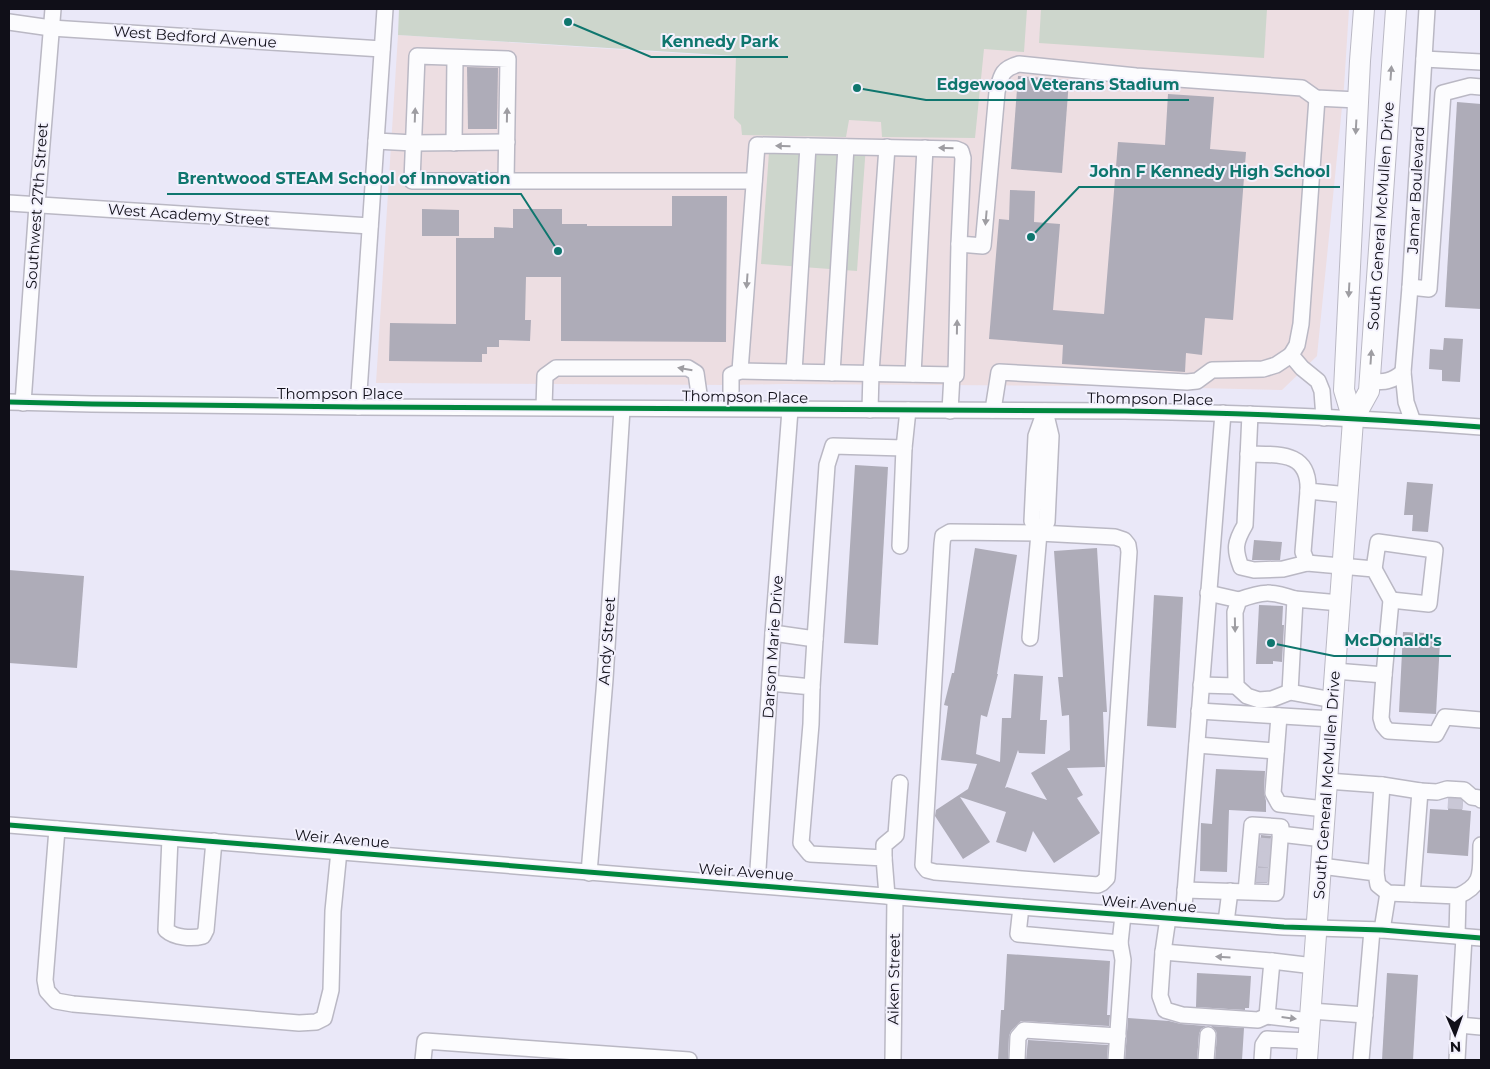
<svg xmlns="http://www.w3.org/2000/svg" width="1490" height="1069" viewBox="0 0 1490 1069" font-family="Montserrat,sans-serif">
	<rect width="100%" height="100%" fill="#eae8f8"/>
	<path fill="#eddee2" d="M 739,9 L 1349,9 L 1344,87 L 1317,356 L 1282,390 L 1111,386 L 784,384 L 729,385 L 376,383 L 398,35 L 735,57 Z"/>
	<g fill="#cdd6cc">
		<path d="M 399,9 L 1027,9 L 1024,52 L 984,49 L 975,138 L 882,137 L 881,122 L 849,120 L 846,137 L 742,135 L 741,125 L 734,118 L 736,56 L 398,35 Z"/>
		<path d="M 1041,9 L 1267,9 L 1264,58 L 1039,43 Z"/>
		<path d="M 770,138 L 866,145 L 857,271 L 761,264 Z"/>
	</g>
	<g fill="#aeacb8">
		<path d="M 467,67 L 498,68 L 497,129 L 468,129 Z"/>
		<path d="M 1018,76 L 1069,80 L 1062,173 L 1011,169 Z"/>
		<path d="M 1168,94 L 1214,97 L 1210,149 L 1246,152 L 1233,320 L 1205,318 L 1202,355 L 1186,353 L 1185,372 L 1062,364 L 1063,345 L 989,339 L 999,219 L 1009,220 L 1010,190 L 1035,191 L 1034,222 L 1060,224 L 1053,310 L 1104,314 L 1118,142 L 1165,145 Z"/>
		<path d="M 1457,102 L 1481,104 L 1481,309 L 1445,307 Z"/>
		<path d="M 672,196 L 727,196 L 726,342 L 561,341 L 561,277 L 526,277 L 525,320 L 531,320 L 530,341 L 499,340 L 499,347 L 487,347 L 487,354 L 482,354 L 482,362 L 389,361 L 390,323 L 456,324 L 456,238 L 494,238 L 494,227 L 513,228 L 513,209 L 562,209 L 562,224 L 587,224 L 587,226 L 672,226 Z"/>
		<path d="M 422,209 L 459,210 L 459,236 L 422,236 Z"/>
		<path d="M 1444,338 L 1463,339 L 1460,382 L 1442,381 L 1442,370 L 1429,369 L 1430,349 L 1443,350 Z"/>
		<path d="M 855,465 L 888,467 L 878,645 L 844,643 Z"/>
		<path d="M 1407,482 L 1433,484 L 1428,532 L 1412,531 L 1413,515 L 1404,515 Z"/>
		<path d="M 1254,540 L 1282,542 L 1280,560 L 1252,560 Z"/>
		<path d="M 975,548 L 1017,555 L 997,674 L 998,674 L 987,717 L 981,715 L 976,754 L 1000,762 L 1002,718 L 1011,718 L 1014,674 L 1043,676 L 1040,720 L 1047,720 L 1045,754 L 1019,753 L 1018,750 L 1005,788 L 1007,787 L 1047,800 L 1031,773 L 1070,750 L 1069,715 L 1062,716 L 1058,677 L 1063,677 L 1054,551 L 1097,548 L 1107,712 L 1103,712 L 1105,767 L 1067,768 L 1083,795 L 1077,798 L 1100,833 L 1054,863 L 1033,831 L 1026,852 L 996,842 L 1006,812 L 960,797 L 990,842 L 963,859 L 935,816 L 936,810 L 968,789 L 977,764 L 941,760 L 948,706 L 944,705 L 952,673 L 954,673 Z"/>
		<path d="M 9,570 L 84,576 L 77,668 L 9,663 Z"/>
		<path d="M 1154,595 L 1183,597 L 1176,728 L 1147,726 Z"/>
		<path d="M 1259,605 L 1283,606 L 1282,625 L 1284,625 L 1282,662 L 1273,661 L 1273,664 L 1256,664 Z"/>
		<path d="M 1403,632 L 1427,633 L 1426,641 L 1440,642 L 1436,714 L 1399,712 Z"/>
		<path d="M 1216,769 L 1265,771 L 1264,792 L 1266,801 L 1266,812 L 1229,810 L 1227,872 L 1200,871 L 1201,823 L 1212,824 Z"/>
		<path d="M 1449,798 L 1460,799 L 1463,801 L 1462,810 L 1471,811 L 1468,856 L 1427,853 L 1430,809 L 1448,810 Z"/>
		<path d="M 1261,835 L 1271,836 L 1267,883 L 1256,883 Z"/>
		<path d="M 1007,954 L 1110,961 L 1107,1015 L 1110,1015 L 1109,1026 L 1021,1021 L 1011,1031 L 1009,1036 L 1008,1060 L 998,1060 L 1001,1010 L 1004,1010 Z"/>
		<path d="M 1197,973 L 1251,976 L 1249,1008 L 1245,1008 L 1245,1010 L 1196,1007 Z"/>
		<path d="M 1387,973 L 1418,975 L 1413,1060 L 1382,1060 Z"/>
		<path d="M 1128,1018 L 1169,1021 L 1181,1024 L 1206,1026 L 1201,1029 L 1199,1034 L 1197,1060 L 1125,1060 Z"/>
		<path d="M 1211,1026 L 1244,1028 L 1242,1060 L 1215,1060 L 1217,1035 L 1216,1031 Z"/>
		<path d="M 1028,1040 L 1108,1045 L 1107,1060 L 1026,1060 Z"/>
	</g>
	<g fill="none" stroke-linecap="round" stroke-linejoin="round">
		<g stroke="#c9c7d6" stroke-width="15" stroke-dasharray="15 8" stroke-linecap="butt">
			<path d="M 1448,801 L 1463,802"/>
			<path d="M 1258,845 L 1272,846"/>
			<path d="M 1257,859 L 1272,860"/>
			<path d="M 1256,875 L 1271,875"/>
		</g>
		<g stroke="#bab8c4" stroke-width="18">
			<g id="minor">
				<path d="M 9,22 L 51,28 L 382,49"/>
				<path d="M 1424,59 L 1481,62"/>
				<path d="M 1317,98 L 1301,324 L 1297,345 L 1291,355 L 1302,368 L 1318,381 L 1322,391 L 1324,418"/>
				<path d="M 376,141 L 414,143 L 507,142"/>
				<path d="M 454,143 L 455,58"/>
				<path d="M 506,181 L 508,59 L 417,56 L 412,181 L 754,181"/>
				<path d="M 9,203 L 370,226"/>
				<path d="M 1410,287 L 1429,289 L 1443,93 L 1470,86 L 1481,87"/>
				<path d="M 740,371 L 956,375 L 959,244"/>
				<path d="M 794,372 L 808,146"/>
				<path d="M 1403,372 L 1410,287 L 1427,9"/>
				<path d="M 832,373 L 846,147"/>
				<path d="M 913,374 L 925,148"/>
				<path d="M 1369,382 C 1384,382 1392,382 1403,372 L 1406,402 L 1413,422"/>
				<path d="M 9,402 L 92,404 L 358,407 L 1125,411 C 1244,413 1363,418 1481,427"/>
				<path d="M 23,403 L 37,205 L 53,9"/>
				<path d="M 358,407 L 385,9"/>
				<path d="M 544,407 L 545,376 L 556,368 L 688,368 L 696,373 L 701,408"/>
				<path d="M 731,408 L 731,375 L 740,371 L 757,145 L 956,149 L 961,151 L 963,158 L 959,244 L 983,246 L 997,92 C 1001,76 1001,69 1019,64 L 1136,76 L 1302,88 L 1316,98 L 1358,100"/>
				<path d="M 870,410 L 871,373 L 887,147"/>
				<path d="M 993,410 L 999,372 L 1187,382 L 1197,381 L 1212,370 L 1263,369 L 1276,365 L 1291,355"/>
				<path d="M 950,411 L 952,375"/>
				<path d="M 1045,411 L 1051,436 L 1047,522 L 1039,533 L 1032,521 L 1036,436 Z"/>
				<path d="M 1250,414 L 1245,525 C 1235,542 1234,549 1241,567 L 1254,570 L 1283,569 L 1307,563 L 1374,569 L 1391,600 L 1384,675 L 1335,671"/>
				<path d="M 1248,454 C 1276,455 1310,450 1308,491 L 1348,495"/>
				<path d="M 950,532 L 1039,533 L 1115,537 L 1124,540 L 1128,545 L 1129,552 L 1107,878 L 1102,883 L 1098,885 L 935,872 L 927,870 L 923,865 L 942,544 L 943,536 Z"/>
				<path d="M 900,546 L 904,448"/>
				<path d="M 1307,563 L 1303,552 L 1308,491"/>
				<path d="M 1374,569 L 1378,542 L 1435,550 L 1429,604 L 1391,600"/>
				<path d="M 1208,593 L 1239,600"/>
				<path d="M 1295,599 C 1271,591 1263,591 1239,600 L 1235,612 L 1236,686 L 1247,696 L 1259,700 L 1272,699 L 1290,692 L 1333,700"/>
				<path d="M 773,633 L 815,639 L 827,465 L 833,446 L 904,448 L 908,410"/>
				<path d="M 1030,638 L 1039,533"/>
				<path d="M 1384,675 L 1381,718 L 1383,725 L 1388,731 L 1436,734 L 1445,717 L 1481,720"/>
				<path d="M 770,683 L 812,687 L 811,724 L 801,843 L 810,854 L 884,858 L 887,896"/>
				<path d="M 1201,685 L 1236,686"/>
				<path d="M 812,687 L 815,639"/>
				<path d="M 1290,692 L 1295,599 L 1340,603"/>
				<path d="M 1199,711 L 1332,719"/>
				<path d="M 1279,716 L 1273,793 L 1279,804 L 1325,809"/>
				<path d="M 1197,745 L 1276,751"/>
				<path d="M 1327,781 L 1382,785 L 1376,873"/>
				<path d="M 1382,785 L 1420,791 L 1412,894"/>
				<path d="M 1420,791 L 1437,792 L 1447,789 L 1464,790 L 1472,797 L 1479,798 L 1481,800"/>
				<path d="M 9,825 L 1021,907 L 1284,927 L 1382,930 L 1481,938"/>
				<path d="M 57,829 L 45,980 L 47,991 L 56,1001 L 73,1004 L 299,1023 L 316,1022 L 324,1018 L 331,990 L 333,911 L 339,851"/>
				<path d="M 1280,834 L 1323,839"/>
				<path d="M 170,838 L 166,930 C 175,938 192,939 203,936 L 206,930 L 214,841"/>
				<path d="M 884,858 L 884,845 L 896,835 L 900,783"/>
				<path d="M 1321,866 L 1376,873 L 1378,885 L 1388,893 L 1458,896 L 1457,936"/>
				<path d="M 589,873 L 605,679 L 622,409"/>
				<path d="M 757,885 L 773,633 L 790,410"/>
				<path d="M 1185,890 L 1276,893 L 1281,827 L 1252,825 L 1246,892"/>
				<path d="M 1458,896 C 1485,884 1480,871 1481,845"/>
				<path d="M 1021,907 L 1018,934 L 1120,943 L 1123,915"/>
				<path d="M 1168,918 L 1163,952 L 1160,996 L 1165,1010 L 1182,1015 L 1258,1020 L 1267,1016 L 1310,1021"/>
				<path d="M 1183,919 L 1223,413"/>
				<path d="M 1226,922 L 1230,891"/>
				<path d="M 1382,930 L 1388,893"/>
				<path d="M 1163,952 L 1272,961"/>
				<path d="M 1311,1011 L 1365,1015"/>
				<path d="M 1267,1016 L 1272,961 L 1314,966"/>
				<path d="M 1459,1025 L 1481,1027"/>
				<path d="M 423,1060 L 425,1041 L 689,1060"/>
				<path d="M 893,1060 L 895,897"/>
				<path d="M 1017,1060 L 1018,1037 L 1024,1030 L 1118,1036"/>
				<path d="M 1116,1060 L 1123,960 L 1120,943"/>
				<path d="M 1206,1060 L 1208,1035"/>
				<path d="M 1262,1060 L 1263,1045 L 1267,1039 L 1309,1041"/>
				<path d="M 1361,1060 L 1372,930"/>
				<path d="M 1457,1060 L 1464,937"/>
			</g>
		</g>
		<g stroke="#bab8c4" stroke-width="22">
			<g id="major">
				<path d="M 1353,420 L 1369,391 L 1396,9"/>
				<path d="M 1307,1060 L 1353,420 L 1344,390 L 1360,61 L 1364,9"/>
			</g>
		</g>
		<use href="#minor" stroke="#fcfcfe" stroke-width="15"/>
		<use href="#major" stroke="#fcfcfe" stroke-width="20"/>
		<g stroke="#f3f1fd" stroke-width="8">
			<g id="cycleway">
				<path d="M 9,402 L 92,404 L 358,407 L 1125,411 C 1244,413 1363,418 1481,427"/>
				<path d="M 9,825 L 1021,907 L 1284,927 L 1382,930 L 1481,938"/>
			</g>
		</g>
		<use href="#cycleway" stroke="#00873e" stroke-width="5"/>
	</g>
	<defs><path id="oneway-solid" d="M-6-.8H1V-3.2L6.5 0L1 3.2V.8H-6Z" transform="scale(1.25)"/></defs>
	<g fill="#9e9da2">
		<use href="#oneway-solid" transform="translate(1391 73) rotate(-86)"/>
		<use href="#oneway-solid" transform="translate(415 115) rotate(-88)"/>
		<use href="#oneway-solid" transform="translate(507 115) rotate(-89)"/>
		<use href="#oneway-solid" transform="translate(1356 127) rotate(93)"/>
		<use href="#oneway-solid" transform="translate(783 146) rotate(-179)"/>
		<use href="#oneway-solid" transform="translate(946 148) rotate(-179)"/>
		<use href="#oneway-solid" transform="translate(986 218) rotate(95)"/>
		<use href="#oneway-solid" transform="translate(747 281) rotate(94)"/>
		<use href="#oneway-solid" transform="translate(1349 290) rotate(93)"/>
		<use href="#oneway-solid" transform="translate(957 327) rotate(-89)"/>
		<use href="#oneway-solid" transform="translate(1371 357) rotate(-86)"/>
		<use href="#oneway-solid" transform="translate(685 369) rotate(-170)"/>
		<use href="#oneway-solid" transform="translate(1235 625) rotate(89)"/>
		<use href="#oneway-solid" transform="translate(1223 957) rotate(-176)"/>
		<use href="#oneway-solid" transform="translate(1289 1018) rotate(7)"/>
	</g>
	<g text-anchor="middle" stroke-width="4" stroke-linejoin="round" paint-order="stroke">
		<g font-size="15" fill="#100f18" stroke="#f3f1fd">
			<text transform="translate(195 37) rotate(4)" y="5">West Bedford Avenue</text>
			<text transform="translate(1416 190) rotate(-87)" y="5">Jamar Boulevard</text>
			<text transform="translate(37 206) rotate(-86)" y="5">Southwest 27th Street</text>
			<text transform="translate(189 215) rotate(4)" y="5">West Academy Street</text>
			<text transform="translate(1381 216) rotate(-86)" y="5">South General McMullen Drive</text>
			<text x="340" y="399">Thompson Place</text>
			<text transform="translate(745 397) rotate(1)" y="5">Thompson Place</text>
			<text transform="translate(1150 399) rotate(1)" y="5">Thompson Place</text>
			<text transform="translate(607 641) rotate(-86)" y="5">Andy Street</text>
			<text transform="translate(773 647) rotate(-86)" y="5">Darson Marie Drive</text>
			<text transform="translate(1327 785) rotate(-86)" y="5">South General McMullen Drive</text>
			<text transform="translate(342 839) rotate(5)" y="5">Weir Avenue</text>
			<text transform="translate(746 872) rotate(4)" y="5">Weir Avenue</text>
			<text transform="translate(1149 904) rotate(4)" y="5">Weir Avenue</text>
			<text transform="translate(894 979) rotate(-89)" y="5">Aiken Street</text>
		</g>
	</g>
	<path fill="none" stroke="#0f766e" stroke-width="2" d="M568 22L651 57H788M857 88L926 100H1189M1031 237L1079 187H1340M558 251L521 194H167M1271 643L1334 656H1451"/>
	<g fill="#0f766e" stroke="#f3f1fd" stroke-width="2">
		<circle cx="568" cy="22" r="5"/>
		<circle cx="857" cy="88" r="5"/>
		<circle cx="1031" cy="237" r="5"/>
		<circle cx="558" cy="251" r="5"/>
		<circle cx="1271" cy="643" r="5"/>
	</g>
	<g font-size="16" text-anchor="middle" font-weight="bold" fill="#0f766e" stroke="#f3f1fd" stroke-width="4" stroke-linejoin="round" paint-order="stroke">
		<text x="720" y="47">Kennedy Park</text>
		<text x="1058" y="90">Edgewood Veterans Stadium</text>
		<text x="1210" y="177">John F Kennedy High School</text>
		<text x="344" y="184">Brentwood STEAM School of Innovation</text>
		<text x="1393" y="646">McDonald's</text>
	</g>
	<rect width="1490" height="1069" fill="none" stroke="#100f18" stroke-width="20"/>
	<g transform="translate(1455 1034) rotate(178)" stroke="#f3f1fd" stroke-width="4" paint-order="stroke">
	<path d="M0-4L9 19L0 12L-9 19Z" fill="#100f18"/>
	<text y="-8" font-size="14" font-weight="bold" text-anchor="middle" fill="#100f18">N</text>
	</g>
</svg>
